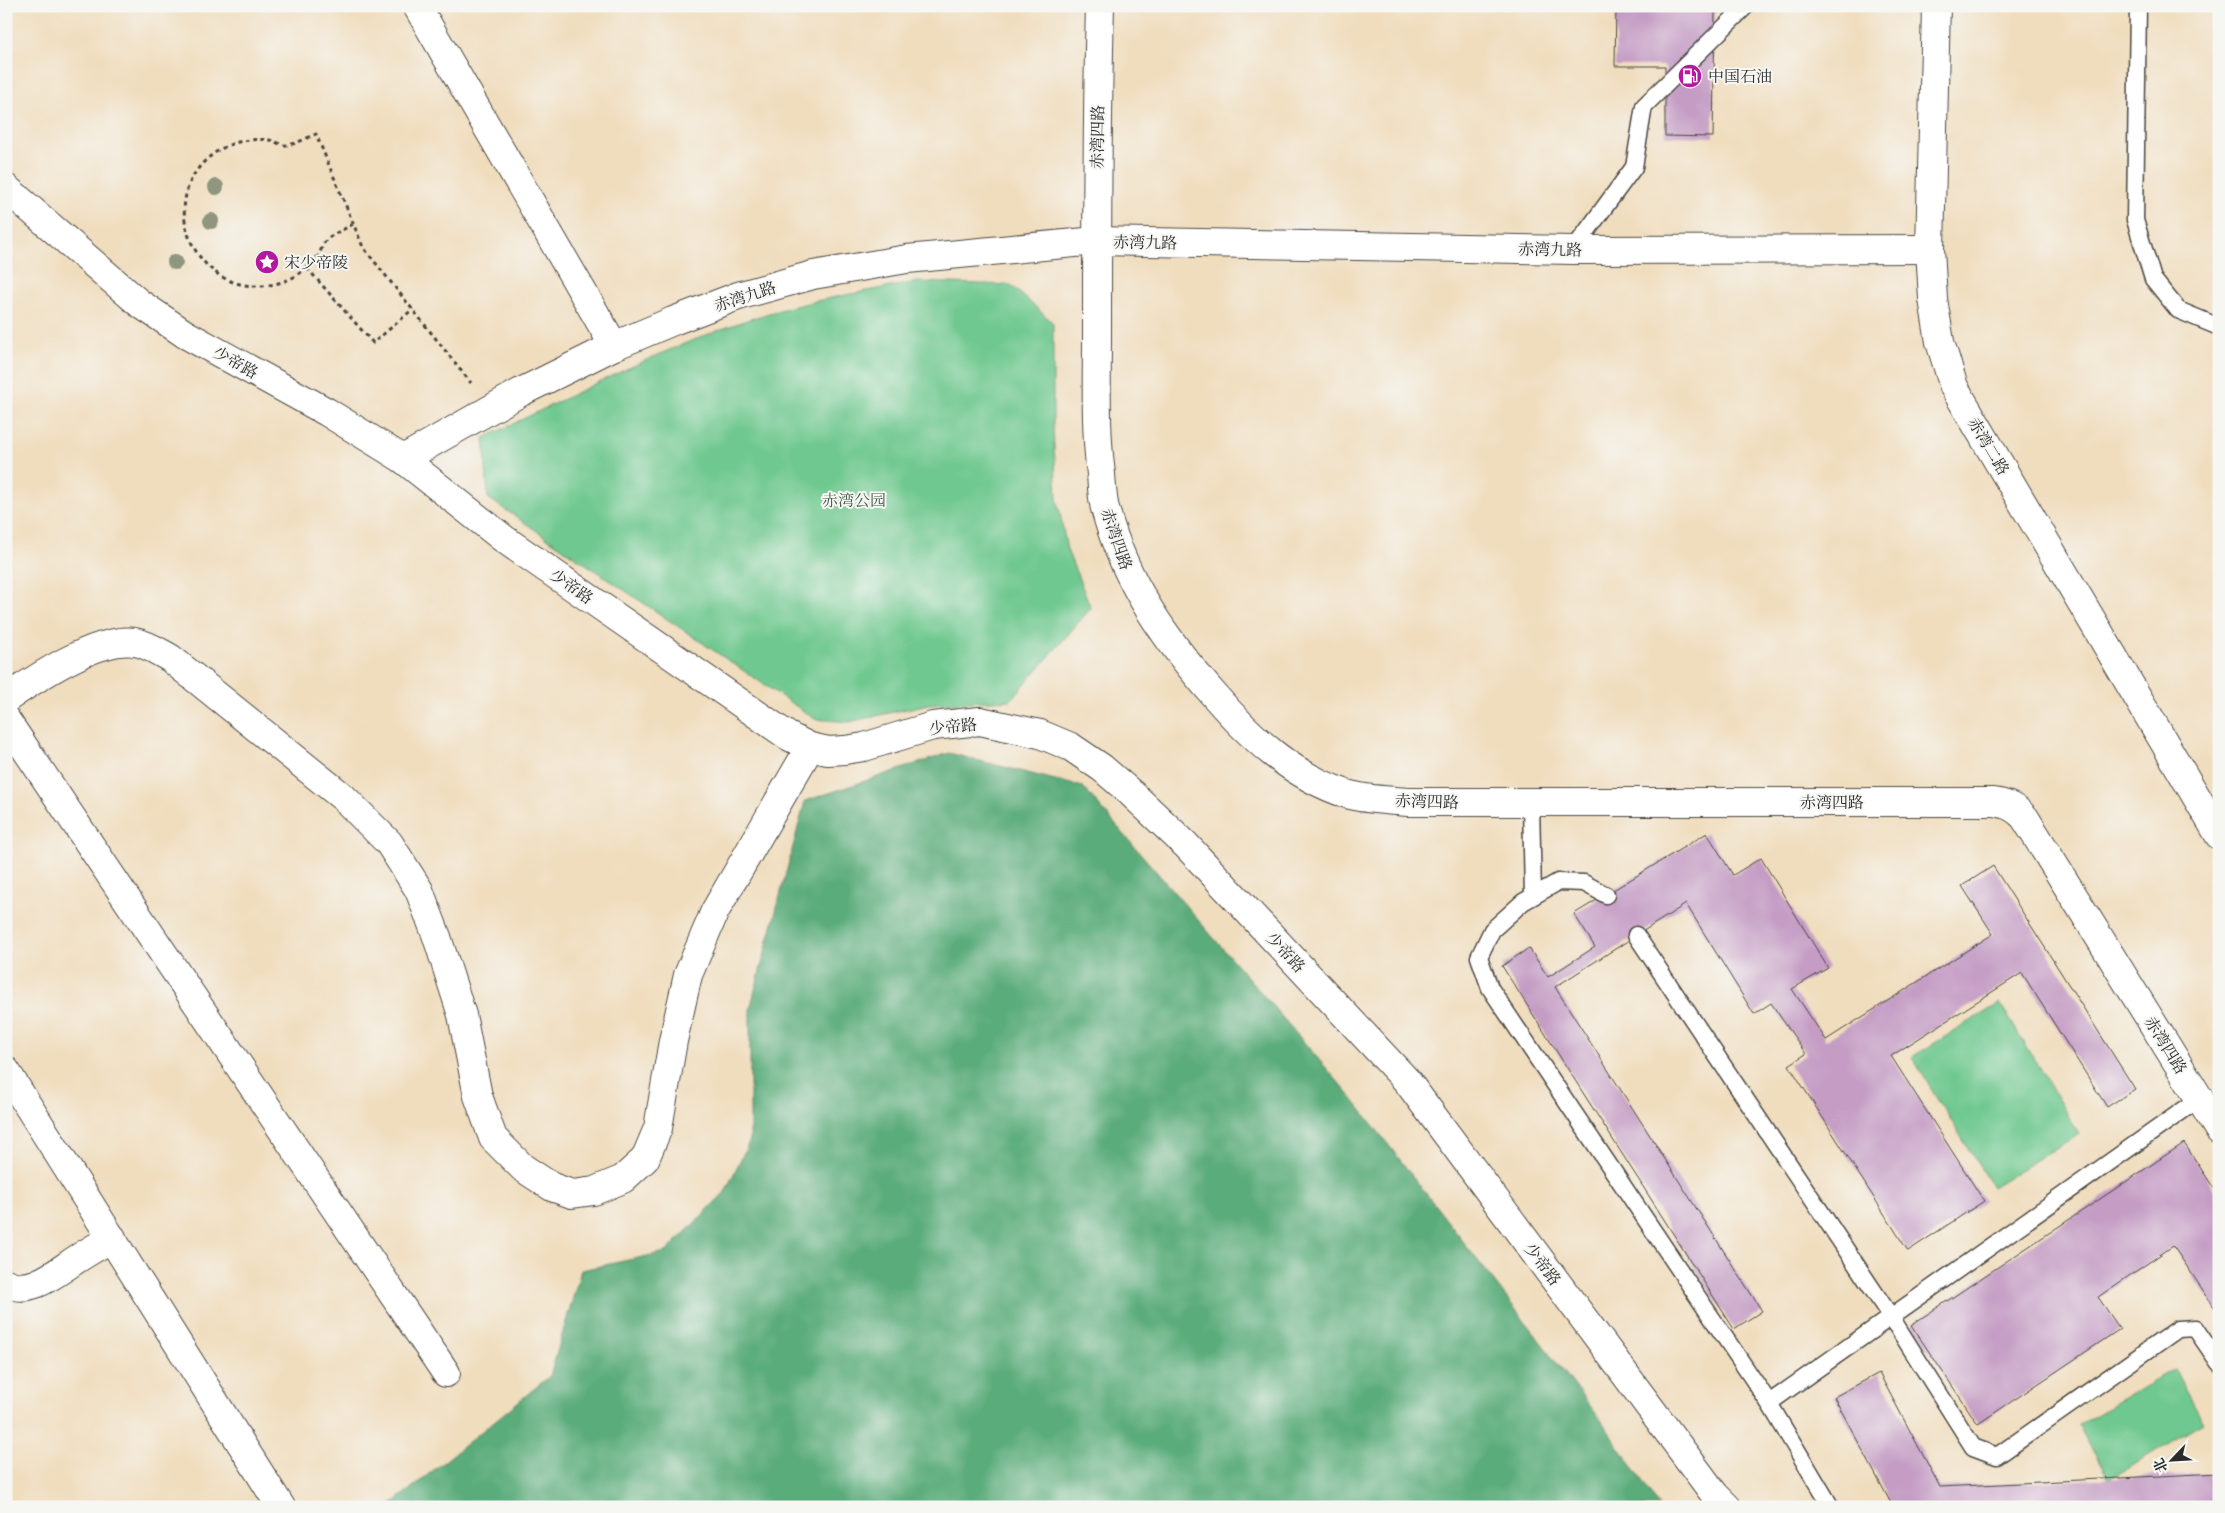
<svg xmlns="http://www.w3.org/2000/svg" width="2225" height="1513" viewBox="0 0 2225 1513" font-family="'IM FELL Double Pica','Noto Serif SC',serif">
	<rect width="100%" height="100%" fill="#f6f6f2"/>
	<filter id="ink" filterUnits="userSpaceOnUse"><feTurbulence type="fractalNoise" baseFrequency=".02" numOctaves="2"/><feDisplacementMap in="SourceGraphic" scale="10" xChannelSelector="R" yChannelSelector="G"/><feConvolveMatrix kernelMatrix="1 2 1 2 8 2 1 2 1" color-interpolation-filters="sRGB"/></filter>
	<filter id="wash" filterUnits="userSpaceOnUse"><feTurbulence type="fractalNoise" baseFrequency=".0096" numOctaves="4" result="noise"/><feDisplacementMap in="SourceGraphic" scale="20" xChannelSelector="R" yChannelSelector="G"/><feGaussianBlur stdDeviation="1.12" result="paint"/><feColorMatrix in="noise" values="0 0 0 0 0 0 0 0 0 0 0 0 0 0 0 0 0 1.4 0 .05"/><feComposite in="paint" operator="in"/></filter>
	<g filter="url(#wash)">
		<rect width="100%" height="100%" fill="#f0ddbe"/>
		<g fill="#6ec88f" stroke="#4c7a5d">
			<path d="M 918,282 L 1011,285 L 1053,323 L 1053,428 L 1057,497 L 1067,550 L 1091,608 L 1011,700 L 929,704 L 849,722 L 815,719 L 488,498 L 484,438 C 571,396 656,351 747,320 C 803,301 861,292 918,282 Z"/>
			<path d="M 2000,1003 L 2079,1134 L 1992,1187 L 1912,1057 Z"/>
			<path d="M 2174,1369 L 2204,1422 L 2109,1479 L 2078,1425 Z"/>
		</g>
		<path fill="#5aac7a" stroke="#426c52" d="M 949,753 L 1083,787 L 1353,1099 L 1601,1420 L 1660,1507 L 388,1507 L 550,1376 L 581,1270 L 666,1252 L 725,1192 L 750,1140 L 750,1009 L 805,801 Z"/>
		<g id="blocks">
			<g fill="#c49cc4">
				<path d="M 1616,6 L 1710,6 L 1715,11 L 1713,137 L 1665,136 L 1665,66 L 1615,66 Z"/>
				<path d="M 1707,833 L 1733,875 L 1761,858 L 1828,968 L 1792,989 L 1826,1040 L 1993,934 L 1962,886 L 1993,866 L 2135,1089 L 2107,1107 L 2022,973 L 1891,1056 L 1984,1201 L 1908,1251 L 1789,1065 L 1806,1054 L 1771,1003 L 1754,1014 L 1686,904 L 1555,987 L 1762,1311 L 1734,1329 L 1502,966 L 1529,948 L 1548,977 L 1595,947 L 1574,914 Z"/>
				<path d="M 2184,1143 L 2219,1196 L 2219,1314 L 2173,1246 L 2098,1297 L 2120,1329 L 1978,1424 L 1911,1325 Z"/>
				<path d="M 1879,1373 L 1940,1487 L 2219,1473 L 2219,1507 L 1893,1507 L 1834,1397 Z"/>
			</g>
		</g>
	</g>
	<g filter="url(#ink)">
		<use href="#blocks" fill-opacity="0" stroke="#494641" stroke-width="1"/>
		<g fill="none" stroke-linecap="round" stroke-linejoin="round">
			<g stroke="#494641" stroke-width="19">
				<g id="lane">
					<path d="M 2138,6 L 2135,220 L 2153,279 L 2178,310 L 2219,327"/>
					<path d="M 1573,250 L 1634,167 L 1644,106 L 1746,6"/>
					<path d="M 1531,803 L 1533,896"/>
					<path d="M 1606,895 L 1584,883 L 1558,882 L 1523,902 L 1492,930 L 1479,957 L 1490,988 L 1769,1403 L 1831,1507"/>
					<path d="M 1636,935 L 1891,1317 L 1973,1447 L 1997,1456 L 2178,1329 L 2195,1328 L 2219,1363"/>
					<path d="M 1769,1403 L 2199,1099"/>
				</g>
			</g>
			<g stroke="#494641" stroke-width="30">
				<g id="street">
					<path d="M 417,6 L 614,346"/>
					<path d="M 6,699 C 36,678 97,637 135,642 C 147,644 159,652 170,658 L 344,798 L 389,843 L 419,890 L 437,937 L 462,1015 L 478,1096 L 493,1138 L 523,1168 L 552,1187 L 572,1194 L 594,1191 L 623,1179 L 645,1159 L 658,1128 L 673,1041 L 688,975 L 715,911 L 810,747"/>
					<path d="M 6,720 L 446,1373"/>
					<path d="M 6,1071 L 281,1507"/>
					<path d="M 6,1283 C 29,1295 53,1275 71,1263 C 84,1254 98,1246 112,1238"/>
				</g>
			</g>
			<g stroke="#494641" stroke-width="30">
				<g id="secondary">
					<path d="M 1100,6 C 1097,116 1097,226 1097,336 C 1097,382 1095,428 1101,474 C 1102,487 1102,500 1106,512 C 1126,584 1166,640 1214,695 C 1251,738 1292,776 1347,794 C 1366,800 1388,800 1408,802 L 1994,802 C 2007,804 2015,807 2025,818 L 2219,1130"/>
					<path d="M 1936,6 L 1930,249 L 1933,299 L 1940,342 L 1954,387 L 2219,835"/>
					<path d="M 6,188 L 139,303 L 185,334 L 327,412 L 403,459 L 504,539 L 788,736 L 810,747 L 828,751 L 845,750 L 864,747 L 933,726 L 980,721 L 1040,734 L 1071,747 L 1102,768 L 1131,793 L 1186,845 L 1407,1081 L 1715,1495 L 1727,1507"/>
					<path d="M 403,459 L 521,392 L 614,346 L 673,321 L 738,296 L 813,275 L 907,259 L 1096,241 L 1573,250 L 1930,249"/>
				</g>
			</g>
			<g stroke="#494641" stroke-width="3" stroke-dasharray="4 4" stroke-linecap="butt">
				<path d="M 353,224 C 345,229 335,233 327,239 C 323,243 321,251 318,256 C 310,266 297,277 285,281 C 197,312 145,192 221,149 C 235,141 253,138 269,140 C 275,141 282,146 287,145 C 296,144 307,138 316,134 L 363,247 L 471,383"/>
				<path d="M 307,268 L 373,343 L 413,309"/>
			</g>
			<use href="#lane" stroke="#fff" stroke-width="16"/>
			<use href="#street" stroke="#fff" stroke-width="28"/>
			<use href="#secondary" stroke="#fff" stroke-width="28"/>
		</g>
		<g fill="#8f957e">
			<circle cx="216" cy="187" r="8"/>
			<circle cx="211" cy="221" r="8"/>
			<circle cx="175" cy="262" r="8"/>
		</g>
	</g>
	<defs>
		<g id="fuel-disc" transform="scale(1.25)"><circle r="9.5" fill="#b5179e" stroke="#f6f6f2"/><path d="M-5.5-6h7V0h2V4h1.3V-2.5L3-4.5l.8-.8L6-3V5H2.5V1h-1V6h-7ZM-4.2-4.7v3.2H.2V-4.7Z" fill="#fff"/></g>
		<g id="sight-disc" transform="scale(1.25)"><circle r="9.5" fill="#b5179e" stroke="#f6f6f2"/><path d="M0-6L1.8-2.2L6-1.7L2.9 1.2L3.7 5.4L0 3.3L-3.7 5.4L-2.9 1.2L-6-1.7L-1.8-2.2Z" fill="#fff"/></g>
	</defs>
	<g fill-rule="evenodd">
		<use href="#fuel-disc" x="1690" y="76"/>
		<use href="#sight-disc" x="267" y="262"/>
	</g>
	<g text-anchor="middle" stroke-width="4" stroke-linejoin="round" paint-order="stroke">
		<g font-size="16" fill="#2b2b2b" stroke="#f6f6f2" text-anchor="start">
			<text x="1708" y="82">中国石油</text>
			<text x="284" y="268">宋少帝陵</text>
		</g>
		<g font-size="16" fill="#2b2b2b" stroke="#f6f6f2">
			<text transform="translate(1097 137) rotate(-89)" y="6">赤湾四路</text>
			<text transform="translate(1145 242) rotate(1)" y="6">赤湾九路</text>
			<text transform="translate(1550 249) rotate(1)" y="6">赤湾九路</text>
			<text transform="translate(745 296) rotate(-18)" y="6">赤湾九路</text>
			<text transform="translate(236 362) rotate(29)" y="6">少帝路</text>
			<text transform="translate(1989 446) rotate(59)" y="6">赤湾二路</text>
			<text transform="translate(1117 539) rotate(71)" y="6">赤湾四路</text>
			<text transform="translate(572 586) rotate(35)" y="6">少帝路</text>
			<text transform="translate(953 726) rotate(-6)" y="6">少帝路</text>
			<text transform="translate(1427 801) rotate(2)" y="6">赤湾四路</text>
			<text x="1832" y="808">赤湾四路</text>
			<text transform="translate(1286 952) rotate(47)" y="6">少帝路</text>
			<text transform="translate(2166 1045) rotate(58)" y="6">赤湾四路</text>
			<text transform="translate(1543 1264) rotate(53)" y="6">少帝路</text>
		</g>
		<g font-size="16" fill="#3f5a49" stroke="#f6f6f2">
			<text x="854" y="506">赤湾公园</text>
		</g>
	</g>
	<rect width="2225" height="1513" fill="none" stroke="#f6f6f2" stroke-width="25"/>
	<g transform="translate(2172 1460) rotate(245)" stroke="#f6f6f2" stroke-width="4" paint-order="stroke">
	<path d="M0-4L9 19L0 12L-9 19Z" fill="#2b2b2b"/>
	<text y="-8" font-size="14" font-weight="bold" text-anchor="middle" fill="#2b2b2b">北</text>
	</g>
</svg>
